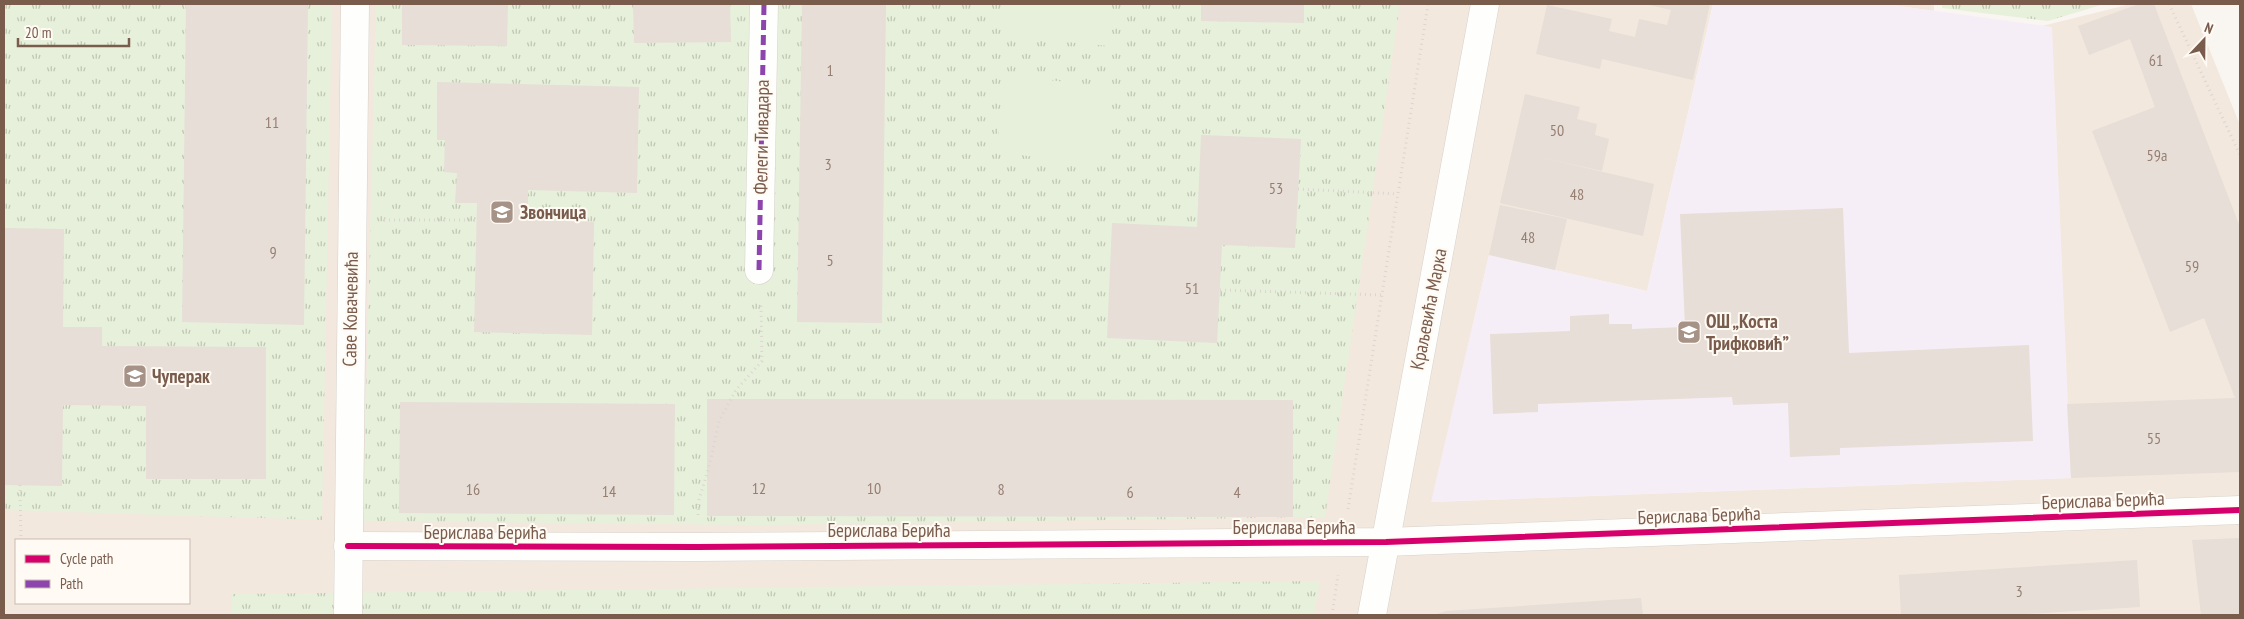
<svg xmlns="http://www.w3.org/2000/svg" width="2244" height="619" viewBox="0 0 2244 619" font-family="'PT Sans Narrow',sans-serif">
	<defs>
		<pattern id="grass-tufts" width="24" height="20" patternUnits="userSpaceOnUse" patternTransform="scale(1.25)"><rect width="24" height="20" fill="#e7f0db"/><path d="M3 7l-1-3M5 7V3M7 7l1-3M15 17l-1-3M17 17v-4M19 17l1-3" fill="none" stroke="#c0c6b4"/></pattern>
	</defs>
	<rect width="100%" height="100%" fill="#f9f5f0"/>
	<g fill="#f2e8de" fill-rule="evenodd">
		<path d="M 4,4 L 1713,4 L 1647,291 L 1489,255 L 1432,502 L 2070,478 L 2042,26 L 2131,4 L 2191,4 L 2240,125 L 2240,615 L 4,615 ZM 16,540 L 189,540 L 189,603 L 16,603 Z"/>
		<path d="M 1885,4 L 1934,4 L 1934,11 Z"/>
	</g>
	<path fill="#f6eef6" d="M 1713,4 L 1885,4 L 2052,27 L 2071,478 L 1431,502 L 1489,255 L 1647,291 Z"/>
	<g fill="url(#grass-tufts)">
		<path d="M 4,4 L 332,4 L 322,520 L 4,510 Z"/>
		<path d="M 376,4 L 1400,4 L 1325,517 L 759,525 L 363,521 Z"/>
		<path d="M 1942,4 L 2104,4 L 2048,21 L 1942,8 Z"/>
		<path d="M 1320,581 L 1314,615 L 231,615 L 232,594 Z"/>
	</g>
	<g fill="#e7f0db">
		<path d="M 1005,4 L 1112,4 L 1109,46 L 1002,36 Z"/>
		<path d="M 1003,75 L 1112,87 L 1107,166 L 997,152 Z"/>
	</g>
	<g fill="#e6ded7">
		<path d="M 186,4 L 308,4 L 304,325 L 182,322 Z"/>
		<path d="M 402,4 L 508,4 L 507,46 L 402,45 Z"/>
		<path d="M 633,4 L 730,4 L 731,42 L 634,43 Z"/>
		<path d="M 802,4 L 886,4 L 882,323 L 797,322 Z"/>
		<path d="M 1201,4 L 1304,4 L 1304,23 L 1201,21 Z"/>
		<path d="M 1645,4 L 1710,4 L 1693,80 L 1602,59 L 1600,69 L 1536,54 L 1547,5 L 1612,19 L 1609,31 L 1635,37 L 1639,19 L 1667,25 L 1671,10 Z"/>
		<path d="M 2139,4 L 2154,4 L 2240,227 L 2240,472 L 2071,478 L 2067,404 L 2235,398 L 2204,318 L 2170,332 L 2092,131 L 2155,107 L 2130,39 L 2089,55 L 2078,26 Z"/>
		<path d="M 437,82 L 639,87 L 637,193 L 528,190 L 528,220 L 594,222 L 592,335 L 474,332 L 477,203 L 455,203 L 457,173 L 444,172 L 445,140 L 437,140 Z"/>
		<path d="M 1525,94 L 1580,107 L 1577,119 L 1597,124 L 1595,135 L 1609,139 L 1602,171 L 1531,155 L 1654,184 L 1643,236 L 1500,203 Z"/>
		<path d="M 1201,135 L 1301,139 L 1295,248 L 1222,245 L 1217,343 L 1107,338 L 1112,223 L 1197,227 Z"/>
		<path d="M 1500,205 L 1567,219 L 1555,270 L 1489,255 Z"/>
		<path d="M 1843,208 L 1849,353 L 2029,345 L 2033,441 L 1840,448 L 1840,455 L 1790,457 L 1788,403 L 1733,405 L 1732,397 L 1538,404 L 1538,412 L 1493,414 L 1490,334 L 1570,331 L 1570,316 L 1609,314 L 1609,324 L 1632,324 L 1632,329 L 1685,327 L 1680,214 Z"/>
		<path d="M 4,228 L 64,229 L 63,327 L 102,327 L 102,346 L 266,347 L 266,479 L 146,479 L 146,406 L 63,405 L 62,486 L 4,485 Z"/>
		<path d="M 707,399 L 1293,400 L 1293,517 L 707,516 Z"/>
		<path d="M 400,402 L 675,404 L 674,515 L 399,513 Z"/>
		<path d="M 2240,538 L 2240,615 L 2201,615 L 2192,540 Z"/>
		<path d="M 2137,560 L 2140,607 L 2011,615 L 1901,615 L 1899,575 Z"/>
		<path d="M 1641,598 L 1643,615 L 1434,615 L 1446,611 Z"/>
	</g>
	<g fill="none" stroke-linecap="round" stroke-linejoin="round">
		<g stroke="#d7d1cb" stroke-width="29">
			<g id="minor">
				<path d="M 759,270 L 764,4"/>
				<path d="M 348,546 L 697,547 L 1386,542 L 2240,510"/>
				<path d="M 348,615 L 355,4"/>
				<path d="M 1372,615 L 1485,4"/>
			</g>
		</g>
		<g stroke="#dcd5d0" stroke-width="3" stroke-dasharray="1 4" stroke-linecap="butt">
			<path d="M 2169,4 L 2240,155"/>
			<path d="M 1298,189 L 1397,194"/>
			<path d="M 384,220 L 476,220"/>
			<path d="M 1220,290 L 1381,295"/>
			<path d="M 20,485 L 21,540"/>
			<path d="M 1348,509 L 1428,4"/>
			<path d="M 698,515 L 699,500 L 710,463 L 719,421 L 736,390 L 762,361 L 761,303"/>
			<path d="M 1332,615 L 1338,575"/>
		</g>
		<use href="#minor" stroke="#fefefd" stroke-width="28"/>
		<path stroke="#8e44ad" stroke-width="5" stroke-dasharray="10 5" stroke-linecap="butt" d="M 759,270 L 764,4"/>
		<g stroke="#fffaf3" stroke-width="9">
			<path id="cycleway" d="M 348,546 L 697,547 L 1386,542 L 2240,510"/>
		</g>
		<use href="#cycleway" stroke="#d6006c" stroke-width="6"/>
	</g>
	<defs>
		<g id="school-square" transform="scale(1.25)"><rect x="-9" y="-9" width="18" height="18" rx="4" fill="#a69286" stroke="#fffaf3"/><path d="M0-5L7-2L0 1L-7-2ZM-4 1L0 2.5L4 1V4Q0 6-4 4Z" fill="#fff"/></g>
	</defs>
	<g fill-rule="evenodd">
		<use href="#school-square" x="502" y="212"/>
		<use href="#school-square" x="1689" y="332"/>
		<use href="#school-square" x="135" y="376"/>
	</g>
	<g text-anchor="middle" stroke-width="4" stroke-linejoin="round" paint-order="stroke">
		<g font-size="16" fill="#977e72">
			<text x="2156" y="66">61</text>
			<text x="830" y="76">1</text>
			<text x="272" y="128">11</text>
			<text x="1557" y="136">50</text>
			<text x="2157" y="161">59a</text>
			<text x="828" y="170">3</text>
			<text x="1276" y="194">53</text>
			<text x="1577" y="200">48</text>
			<text x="1528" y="243">48</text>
			<text x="273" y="258">9</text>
			<text x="830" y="266">5</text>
			<text x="2192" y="272">59</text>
			<text x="1192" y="294">51</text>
			<text x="2154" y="444">55</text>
			<text x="759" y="494">12</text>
			<text x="874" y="494">10</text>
			<text x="473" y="495">16</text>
			<text x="1001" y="495">8</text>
			<text x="609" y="497">14</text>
			<text x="1130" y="498">6</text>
			<text x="1237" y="498">4</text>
			<text x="2019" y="597">3</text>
		</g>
		<g font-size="19" fill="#7a5c4d" stroke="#fffaf3">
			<text transform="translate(761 137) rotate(-89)" y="7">Фелеги Тивадара</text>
			<text transform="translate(350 309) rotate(-89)" y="7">Саве Ковачевића</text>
			<text transform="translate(1428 309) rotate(-79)" y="7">Краљевића Марка</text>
			<text transform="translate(2103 500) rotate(-2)" y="7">Берислава Берића</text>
			<text transform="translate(1699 515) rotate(-2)" y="7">Берислава Берића</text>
			<text x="1294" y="534">Берислава Берића</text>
			<text x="889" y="537">Берислава Берића</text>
			<text x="485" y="539">Берислава Берића</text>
		</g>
		<g font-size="19" font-weight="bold" fill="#7a5c4d" stroke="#fffaf3" text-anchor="start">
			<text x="520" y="219">Звончица</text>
			<text x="1706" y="328">ОШ „Коста<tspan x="1706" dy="22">Трифковић”</tspan></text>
			<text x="152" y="383">Чуперак</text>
		</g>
	</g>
	<rect width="2244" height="619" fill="none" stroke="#7a5c4d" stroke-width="10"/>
	<rect x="15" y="539" width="175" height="65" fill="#fffaf3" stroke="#cabbb1"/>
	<rect x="25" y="555" width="25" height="8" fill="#d6006c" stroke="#cabbb1"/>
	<text x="60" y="564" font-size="15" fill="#7a5c4d">Cycle path</text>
	<rect x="25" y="580" width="25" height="8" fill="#8e44ad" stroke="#cabbb1"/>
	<text x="60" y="589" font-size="15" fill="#7a5c4d">Path</text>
	<g transform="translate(2204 40) rotate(22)" stroke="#fffaf3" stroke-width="4" paint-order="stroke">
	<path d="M0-4L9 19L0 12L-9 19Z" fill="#7a5c4d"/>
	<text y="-8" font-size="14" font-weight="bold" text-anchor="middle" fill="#7a5c4d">N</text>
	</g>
	<path d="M18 38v8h111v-8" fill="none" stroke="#7a5c4d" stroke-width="2.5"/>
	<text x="25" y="38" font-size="15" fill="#7a5c4d" stroke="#fffaf3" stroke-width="4" paint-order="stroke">20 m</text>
</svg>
